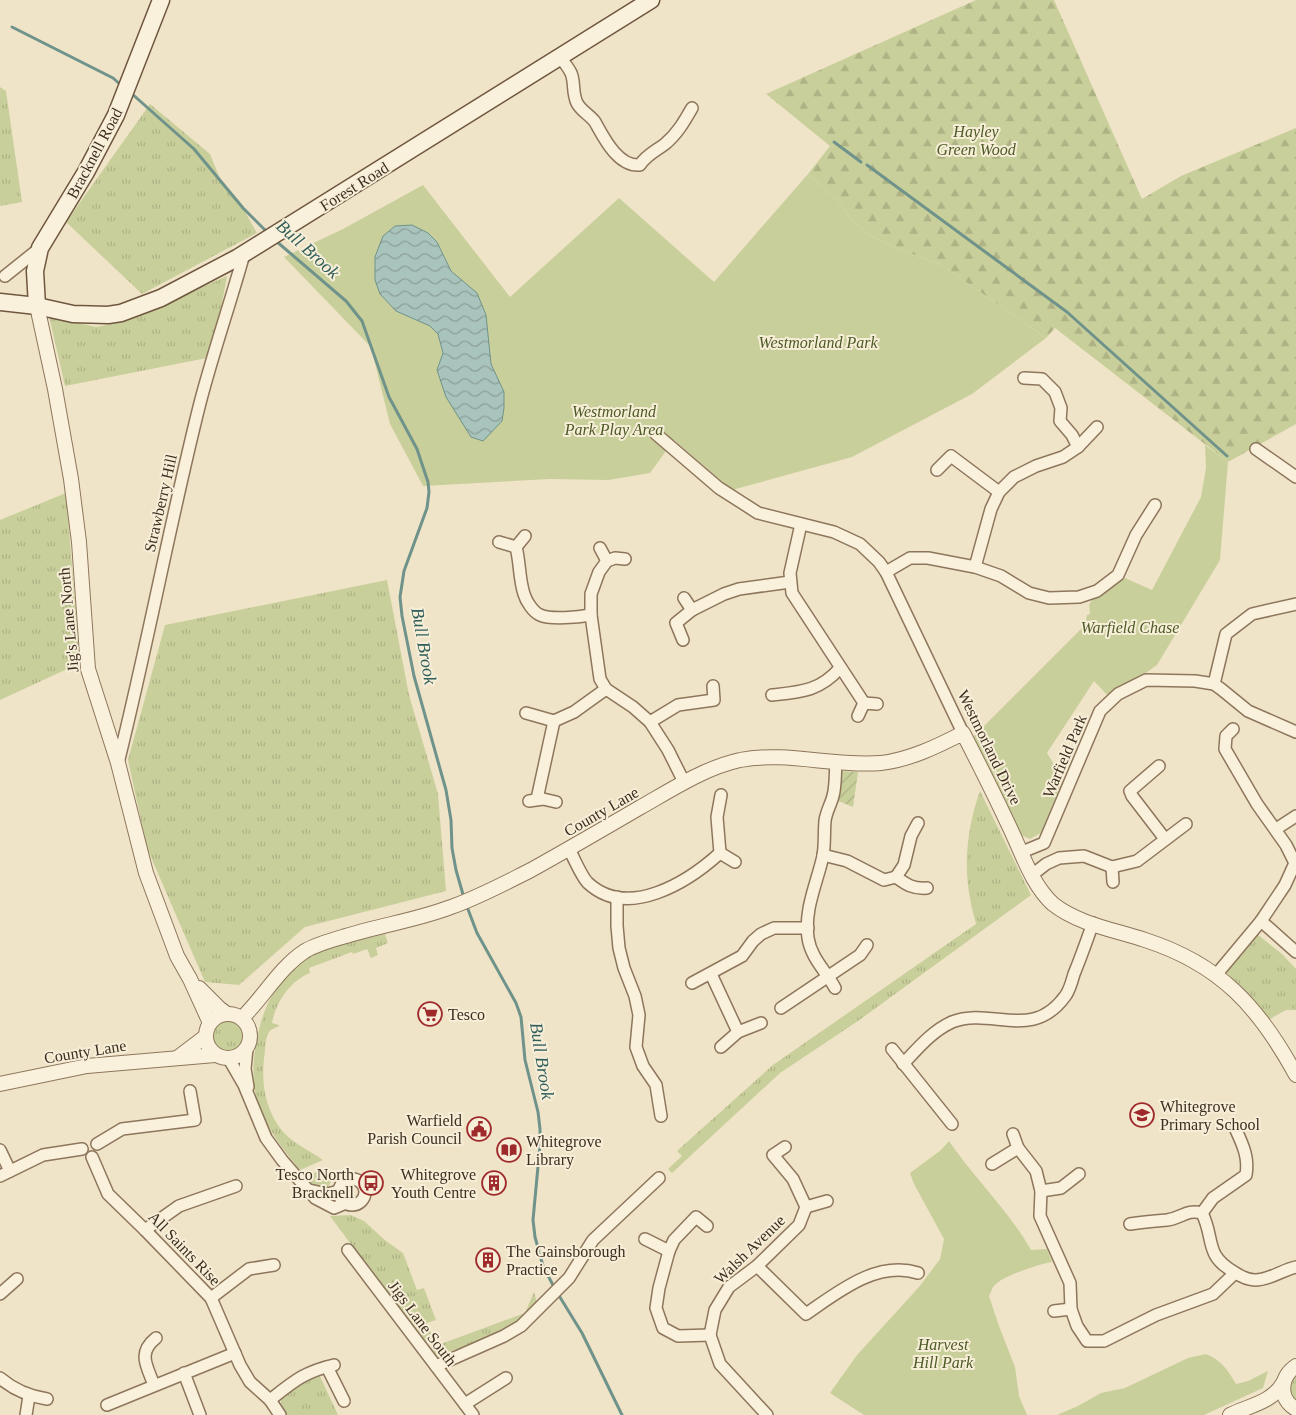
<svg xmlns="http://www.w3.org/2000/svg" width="1296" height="1415" viewBox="0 0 1296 1415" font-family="'Times New Roman',serif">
	<defs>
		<pattern id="grass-tufts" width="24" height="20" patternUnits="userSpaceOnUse" patternTransform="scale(1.25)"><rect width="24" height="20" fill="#c9cf9b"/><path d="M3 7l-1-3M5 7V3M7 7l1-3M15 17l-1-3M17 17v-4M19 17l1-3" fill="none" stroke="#aeb285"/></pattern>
		<pattern id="forest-firs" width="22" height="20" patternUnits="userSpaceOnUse" patternTransform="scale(1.25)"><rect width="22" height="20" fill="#c9cf9b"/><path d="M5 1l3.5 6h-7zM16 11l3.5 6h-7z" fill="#aeb285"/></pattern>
		<pattern id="garden-furrows" width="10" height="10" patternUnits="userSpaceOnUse" patternTransform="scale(1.25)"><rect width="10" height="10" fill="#c9cf9b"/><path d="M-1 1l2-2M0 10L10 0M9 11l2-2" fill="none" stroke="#aeb285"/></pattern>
		<pattern id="water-waves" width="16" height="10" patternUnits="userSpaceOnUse" patternTransform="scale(1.25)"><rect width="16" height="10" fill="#a9c4bc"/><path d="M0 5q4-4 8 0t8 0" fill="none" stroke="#8ba098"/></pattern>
	</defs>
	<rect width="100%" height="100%" fill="#f0e4c8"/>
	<g fill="url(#grass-tufts)">
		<path d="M 0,87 L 6,91 L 22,202 L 0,206 Z"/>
		<path d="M 150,104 L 210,154 L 223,186 L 243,208 L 257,233 L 142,294 L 66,222 Z"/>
		<path d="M 227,276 L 212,357 L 65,386 L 49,316 L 96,327 L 122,322 Z"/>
		<path d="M 66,493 L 80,663 L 0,700 L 0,520 Z"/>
		<path d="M 387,580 L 409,695 L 438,794 L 446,891 L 305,927 L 239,985 L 205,982 L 147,848 L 128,760 L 165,625 Z"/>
		<path d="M 980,791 L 1031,895 L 858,1021 L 780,1073 L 672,1173 L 668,1169 L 682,1156 L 677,1151 L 773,1065 L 976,924 C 974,916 971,907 970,898 C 963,862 968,825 980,791 Z"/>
		<path d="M 385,934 L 388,943 L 376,948 L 378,955 L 371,958 L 367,949 L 353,954 L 352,952 L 309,968 L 310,973 C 290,981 276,1002 272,1023 L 279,1025 L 279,1026 C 276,1028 271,1029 269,1032 C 266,1037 265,1045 265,1051 C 261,1077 263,1105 280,1128 C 290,1142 309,1150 323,1160 L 300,1170 C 284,1151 268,1130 259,1106 C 247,1076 256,1024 272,995 C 279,983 291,970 302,962 C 325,944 358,941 385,934 Z"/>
		<path d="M 1257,934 L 1282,954 L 1296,969 L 1296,1010 L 1286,1010 L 1268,1020 L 1226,972 Z"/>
		<circle cx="226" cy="1037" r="18"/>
		<path d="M 325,1169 L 327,1173 L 333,1172 L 331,1182 L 328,1187 C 313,1189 312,1188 303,1177 Z"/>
		<path d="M 351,1215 L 364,1221 L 386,1241 L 403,1253 L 417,1290 L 424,1288 L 436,1320 L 427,1323 L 433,1339 L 424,1343 L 330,1216 Z"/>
		<path d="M 534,1292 L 537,1303 L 520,1325 L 485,1340 L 436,1356 L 427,1349 L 525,1313 Z"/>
		<path d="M 319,1374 L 338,1415 L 287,1415 L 281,1406 L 281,1397 L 299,1381 Z"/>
		<path d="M 1296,1375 L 1296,1401 C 1288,1391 1289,1385 1296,1375 Z"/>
	</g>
	<path fill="url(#forest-firs)" d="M 976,0 L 1054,0 L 1142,199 L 1181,176 L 1296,128 L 1296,424 L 1228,462 L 1055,328 L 1046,338 L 940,264 L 906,252 L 871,236 L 855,223 L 835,198 L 808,174 L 830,146 L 766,94 Z"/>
	<g fill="#c9cf9b">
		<path d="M 808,174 L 835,198 L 855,223 L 871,236 L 906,252 L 940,264 L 1046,338 L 972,394 L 852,457 L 732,490 L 674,440 L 650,473 L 609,480 L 550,479 L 423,486 L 390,424 L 371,347 L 284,257 L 343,229 L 423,185 L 510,297 L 619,198 L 714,282 Z"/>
		<path d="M 1205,445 L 1228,462 L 1220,560 L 1157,665 L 1110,698 L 1094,681 L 1047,753 L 1063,779 L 1041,833 L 1030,839 L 1021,835 L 972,738 L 1085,625 L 1087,615 L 1090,614 L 1089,605 L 1092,600 L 1125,578 L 1152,590 L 1201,497 L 1206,468 Z"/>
		<path d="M 949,1141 C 975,1179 1009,1211 1031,1250 L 1047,1249 L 1052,1262 C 1040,1264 1002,1276 995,1285 C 992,1287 991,1293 989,1296 L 999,1326 L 1015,1367 L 1019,1396 L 1027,1415 L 864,1415 L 830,1393 L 857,1355 L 919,1287 L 940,1259 L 944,1239 L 914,1184 L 910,1173 L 941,1150 Z"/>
		<path d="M 1206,1354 C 1221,1360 1228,1370 1236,1384 L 1248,1381 L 1268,1371 L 1263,1388 L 1204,1415 L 1057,1415 L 1078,1406 L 1101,1393 L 1125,1388 L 1188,1358 Z"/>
	</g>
	<path fill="url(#garden-furrows)" d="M 841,771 L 858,772 L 853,807 L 836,800 Z"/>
	<path fill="url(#water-waves)" stroke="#6f938a" d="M 412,225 L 428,233 L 437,242 L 451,271 L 477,293 L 486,315 L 491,364 L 504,392 L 504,408 L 502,421 L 483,441 L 471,437 L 446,397 L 437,370 L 443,353 L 438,334 L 430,326 L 396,311 L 380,294 L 375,280 L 375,257 L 383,236 L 395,226 Z"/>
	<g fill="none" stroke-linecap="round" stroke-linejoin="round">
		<g stroke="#6f938a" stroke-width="3">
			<path d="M 12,27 L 113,78 L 122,86"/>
			<path d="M 131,93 L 194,149 L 243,208 L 268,233"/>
			<path d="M 834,142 L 861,162"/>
			<path d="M 867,165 L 1067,312 L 1227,456"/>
			<path d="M 276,241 L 346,301 L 362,321 L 389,397 L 417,449 L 428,482 L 429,492 L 427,508 L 404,571 L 400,597 L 402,616 L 414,676 L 446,790 L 451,820 L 452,848 L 456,870 L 464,898"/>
			<path d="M 466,904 L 477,933 L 516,1003 L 521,1017 L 525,1060 L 538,1112 L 540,1129 L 540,1145 L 533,1220 L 535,1237 L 543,1266 L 555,1289"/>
			<path d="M 558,1294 L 582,1333 L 622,1415"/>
		</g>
		<g stroke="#8d765c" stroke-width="14">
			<g id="minor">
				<path d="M 560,57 C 564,62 568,67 571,73 C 575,82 572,93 577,103 C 581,111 590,115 595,122 C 604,138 618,167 640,165 C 646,155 656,151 665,144 C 677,134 684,122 692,108"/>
				<path d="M 5,276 L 40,248"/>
				<path d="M 656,434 L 719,488 L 758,513 L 834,532 L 860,544 L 879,562 L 886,572 L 963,733"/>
				<path d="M 1078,447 L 1097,427"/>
				<path d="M 1256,449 L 1296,477"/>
				<path d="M 937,470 L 951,456 L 999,492"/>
				<path d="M 801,524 L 790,573 L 792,593 L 864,703"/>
				<path d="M 499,542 L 516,547 L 525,536"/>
				<path d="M 516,547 C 520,562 519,579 524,594 C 526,601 533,612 540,615 C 551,620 579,617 591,615"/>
				<path d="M 600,548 L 607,561"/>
				<path d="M 625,559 L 615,558 L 607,561 L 599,572 L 591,594 L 591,615 L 600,679 L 606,689 L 633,707 L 650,722 L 668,750 L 684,782"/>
				<path d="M 975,567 L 991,509 L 999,492 L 1014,477 L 1036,466 L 1063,457 L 1078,447 L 1072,435 L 1060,421 L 1061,408 L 1055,392 L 1042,379 L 1024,378"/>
				<path d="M 886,572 L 910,558 L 928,558 L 975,567 L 1001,576 L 1029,593 L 1049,598 L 1079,597 L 1097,591 L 1118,575 L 1136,535 L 1155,505"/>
				<path d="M 684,598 L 692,610 L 724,594 L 739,589 L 790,582"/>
				<path d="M 683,640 L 676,623 L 692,610"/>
				<path d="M 1214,684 L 1226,634 L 1252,614 L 1296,604"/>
				<path d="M 772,695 C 801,692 820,691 840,668"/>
				<path d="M 526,713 L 554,721"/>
				<path d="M 858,716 L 864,703 L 877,704"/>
				<path d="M 650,722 L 678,705 L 714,700 L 713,686"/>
				<path d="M 118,763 C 148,643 170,522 200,403 C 213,353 230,304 244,254"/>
				<path d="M 1159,766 L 1130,791 L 1132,796 L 1165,839"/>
				<path d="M 537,799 L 554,721 L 574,712 L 606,689"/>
				<path d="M 529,801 L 543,799 L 556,802"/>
				<path d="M 1276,829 L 1296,816"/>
				<path d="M 569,849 C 574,858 581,876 588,883 C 628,920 688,882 720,853 L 717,817 L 721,795"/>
				<path d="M 1022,852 L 1044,843 L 1100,711 L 1118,694 L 1146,680 L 1195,681 L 1214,684 L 1221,689 L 1248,711 L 1296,732"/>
				<path d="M 720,853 L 735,862"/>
				<path d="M 823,855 L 847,861 L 884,880 L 896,877 C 907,885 913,889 927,888"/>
				<path d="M 1112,867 L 1113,882"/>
				<path d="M 1032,875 L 1046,864 L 1059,858 L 1084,856 L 1112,867 L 1137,861 L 1186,824"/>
				<path d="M 896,877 L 904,865 L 911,836 L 918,823"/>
				<path d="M 617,897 L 617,926 L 619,948 L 624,968 L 635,996 L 639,1015 L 636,1047 L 643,1066 L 656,1085 L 661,1116"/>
				<path d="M 1261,921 L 1296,952"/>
				<path d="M 711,974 L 738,1032 L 721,1047"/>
				<path d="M 1216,975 L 1261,921 L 1285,885 L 1295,863 L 1286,845 L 1257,804 L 1225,749 L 1226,736 L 1233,729"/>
				<path d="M 692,983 L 742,956 L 753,941 L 761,934 L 774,928 L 808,928"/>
				<path d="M 835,988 C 826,971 811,958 808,938 C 804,909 817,883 823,856 C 825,844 824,833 825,821 C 826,812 831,804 833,796 C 836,785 835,773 836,762"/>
				<path d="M 781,1008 L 860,955 L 867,945"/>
				<path d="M 738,1032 L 761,1023"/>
				<path d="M 247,1048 L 245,1069 L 248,1087"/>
				<path d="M 892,1049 L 952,1124"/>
				<path d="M 229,1059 L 244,1085 L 266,1138 L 282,1160 L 315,1198 L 334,1208 L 346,1203"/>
				<path d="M 903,1064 C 918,1048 932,1031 952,1022 C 992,1006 1032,1043 1066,995 C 1070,989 1072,981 1074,974 C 1081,957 1087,940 1093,923"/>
				<path d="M 1013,1134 L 1018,1148 L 1036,1171 L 1041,1191 L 1040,1216 L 1070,1283 L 1071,1309 L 1077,1326 L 1087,1341 L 1104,1341 L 1156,1315 L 1213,1294 L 1235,1273"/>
				<path d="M 97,1144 L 122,1129 L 195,1120 L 190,1091"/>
				<path d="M 0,1150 L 10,1171"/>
				<path d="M 92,1157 L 108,1194 L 145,1230 L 211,1298 L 240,1365 L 250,1382 L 270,1400 L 280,1415"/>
				<path d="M 992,1164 L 1018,1148"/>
				<path d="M 0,1176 L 43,1155 L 82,1149"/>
				<circle cx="352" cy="1192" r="13"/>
				<path d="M 309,1190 L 327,1194 L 339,1191"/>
				<path d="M 1041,1191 L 1061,1188 L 1079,1174"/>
				<path d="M 806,1207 L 827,1201"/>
				<path d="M 1202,1213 L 1213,1198 L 1246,1175 C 1249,1158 1243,1145 1236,1130"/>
				<path d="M 1130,1224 C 1143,1222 1155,1221 1167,1220 C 1182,1218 1186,1209 1202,1213 C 1215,1239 1204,1255 1234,1272 C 1240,1276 1248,1280 1255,1280 C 1270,1280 1282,1270 1296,1267"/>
				<path d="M 707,1226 L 696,1217 L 674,1240 L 669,1251 L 659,1288 L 656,1308 L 663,1328 L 678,1336 L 710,1335"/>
				<path d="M 145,1230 L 179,1206 L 236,1186"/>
				<path d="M 645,1239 L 669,1251"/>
				<path d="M 348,1250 L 473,1415"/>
				<path d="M 757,1266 L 806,1314 C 838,1292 877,1260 918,1273"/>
				<path d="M 0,1294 L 17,1279"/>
				<path d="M 211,1298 L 249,1269 L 274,1265"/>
				<path d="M 1054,1311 L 1071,1309"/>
				<path d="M 436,1366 L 504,1336 L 521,1326 L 569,1278 L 593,1240 L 659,1178"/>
				<path d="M 327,1367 L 344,1401"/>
				<path d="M 184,1373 L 200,1415"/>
				<path d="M 0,1378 C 14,1390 28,1396 47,1399"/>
				<path d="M 154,1385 C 147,1366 137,1353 156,1338"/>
				<path d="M 270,1400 C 294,1381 304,1372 334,1365"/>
				<path d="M 465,1404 L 506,1378"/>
				<path d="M 107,1405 L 235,1353"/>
				<path d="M 26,1415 L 29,1396"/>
				<path d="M 767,1415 L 720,1364 L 710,1335 L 715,1310 L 729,1287 L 757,1266 L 799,1225 L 806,1207 L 793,1179 L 773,1155 L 785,1147"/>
			</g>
		</g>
		<g stroke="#8d765c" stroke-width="16">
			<g id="tertiary">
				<path d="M 37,306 L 55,389 L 71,479 L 79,542 L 88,669 L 118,763 L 146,873 L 177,956 L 190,979 L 210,1023"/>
				<path d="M 199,988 L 219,1008 L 227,1014"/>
				<circle cx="228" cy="1036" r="22"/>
				<path d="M 242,1018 C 263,998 280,967 305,951 C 317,944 332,940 346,936 C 381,925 417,920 451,907 C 479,897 505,883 531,870 C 567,850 603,829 639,808 C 671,790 704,768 740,760 C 787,751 834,767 881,763 C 909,760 938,746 963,733 C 979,764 995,796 1010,828 C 1022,853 1032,885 1053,904 C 1078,924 1115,930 1145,940 C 1220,964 1259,1007 1296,1075"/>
				<path d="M 177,1058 L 206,1036"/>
				<path d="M 0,1084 L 87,1066 L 215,1055"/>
				<path d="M 1296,1366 C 1280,1377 1278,1399 1296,1409"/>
				<path d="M 1230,1415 C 1248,1406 1273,1402 1283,1383"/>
			</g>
		</g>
		<g stroke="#6f573f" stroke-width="19">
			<g id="secondary">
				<path d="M 0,302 L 37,306 L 73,314 L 108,315 L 121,313 L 161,298 L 237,258 L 651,0"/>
				<path d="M 37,306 L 35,271 L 40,248 L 86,172 L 116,115 L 161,0"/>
			</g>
		</g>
		<use href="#minor" stroke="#faf1dc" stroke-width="11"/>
		<use href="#tertiary" stroke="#faf1dc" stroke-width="14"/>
		<use href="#secondary" stroke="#faf1dc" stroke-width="16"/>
	</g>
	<defs>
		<g id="supermarket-ring" transform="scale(1.25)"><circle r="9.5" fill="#f7eed8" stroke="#9e2a2b" stroke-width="1.5"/><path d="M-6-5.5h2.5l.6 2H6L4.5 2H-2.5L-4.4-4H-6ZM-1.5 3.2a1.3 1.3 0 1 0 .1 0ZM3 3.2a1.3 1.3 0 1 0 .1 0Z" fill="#9e2a2b"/></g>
		<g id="school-ring" transform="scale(1.25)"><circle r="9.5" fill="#f7eed8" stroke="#9e2a2b" stroke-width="1.5"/><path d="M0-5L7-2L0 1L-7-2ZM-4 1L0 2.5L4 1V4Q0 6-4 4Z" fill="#9e2a2b"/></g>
		<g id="civic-ring" transform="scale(1.25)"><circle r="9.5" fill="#f7eed8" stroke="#9e2a2b" stroke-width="1.5"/><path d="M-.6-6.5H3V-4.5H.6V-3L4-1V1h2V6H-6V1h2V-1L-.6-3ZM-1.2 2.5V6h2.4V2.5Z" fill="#9e2a2b"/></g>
		<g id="library-ring" transform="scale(1.25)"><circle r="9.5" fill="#f7eed8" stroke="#9e2a2b" stroke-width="1.5"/><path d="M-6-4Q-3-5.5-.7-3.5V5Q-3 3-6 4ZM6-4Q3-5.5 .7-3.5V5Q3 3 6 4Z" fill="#9e2a2b"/></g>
		<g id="bus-ring" transform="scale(1.25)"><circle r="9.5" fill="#f7eed8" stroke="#9e2a2b" stroke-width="1.5"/><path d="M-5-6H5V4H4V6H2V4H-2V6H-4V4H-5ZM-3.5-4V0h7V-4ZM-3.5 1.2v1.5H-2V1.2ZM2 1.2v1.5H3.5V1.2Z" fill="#9e2a2b"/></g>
		<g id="building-ring" transform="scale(1.25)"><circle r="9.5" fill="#f7eed8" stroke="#9e2a2b" stroke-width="1.5"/><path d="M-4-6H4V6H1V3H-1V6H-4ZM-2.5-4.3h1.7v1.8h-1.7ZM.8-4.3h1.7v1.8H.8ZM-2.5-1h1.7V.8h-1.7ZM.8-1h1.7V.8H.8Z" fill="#9e2a2b"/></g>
	</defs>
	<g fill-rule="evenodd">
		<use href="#supermarket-ring" x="430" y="1014"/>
		<use href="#school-ring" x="1142" y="1115"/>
		<use href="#civic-ring" x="479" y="1129"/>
		<use href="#library-ring" x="509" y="1150"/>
		<use href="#bus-ring" x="371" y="1183"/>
		<use href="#building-ring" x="494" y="1183"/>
		<use href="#building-ring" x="488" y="1260"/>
	</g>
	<g text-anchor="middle" stroke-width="4" stroke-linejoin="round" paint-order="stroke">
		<g font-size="16" font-style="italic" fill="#4d5a26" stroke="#f7eed8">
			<text x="976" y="137">Hayley<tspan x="976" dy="18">Green Wood</tspan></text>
			<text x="818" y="348">Westmorland Park</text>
			<text x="614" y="417">Westmorland<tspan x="614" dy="18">Park Play Area</tspan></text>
			<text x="1130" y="633">Warfield Chase</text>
			<text x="943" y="1350">Harvest<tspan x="943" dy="18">Hill Park</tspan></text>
		</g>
		<g font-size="16" fill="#3d2e20" stroke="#f7eed8">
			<text transform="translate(94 153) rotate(-62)" y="6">Bracknell Road</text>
			<text transform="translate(354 186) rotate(-32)" y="6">Forest Road</text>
			<text transform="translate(160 503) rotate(-77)" y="6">Strawberry Hill</text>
			<text transform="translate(68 620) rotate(-95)" y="6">Jig's Lane North</text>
			<text transform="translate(990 747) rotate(64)" y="6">Westmorland Drive</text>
			<text transform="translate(1064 756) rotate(-67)" y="6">Warfield Park</text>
			<text transform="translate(601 811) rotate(-30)" y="6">County Lane</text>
			<text transform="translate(85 1051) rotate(-9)" y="6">County Lane</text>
			<text transform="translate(185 1248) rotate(46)" y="6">All Saints Rise</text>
			<text transform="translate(749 1249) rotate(-44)" y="6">Walsh Avenue</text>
			<text transform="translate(423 1323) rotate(53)" y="6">Jigs Lane South</text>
		</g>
		<g font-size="16" fill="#3d2e20" stroke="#f7eed8" text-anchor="start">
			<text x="448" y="1020">Tesco</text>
			<text x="1160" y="1112">Whitegrove<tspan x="1160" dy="18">Primary School</tspan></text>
			<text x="462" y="1126" text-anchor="end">Warfield<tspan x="462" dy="18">Parish Council</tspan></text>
			<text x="526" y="1147">Whitegrove<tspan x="526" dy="18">Library</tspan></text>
			<text x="354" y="1180" text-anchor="end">Tesco North<tspan x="354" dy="18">Bracknell</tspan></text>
			<text x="476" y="1180" text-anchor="end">Whitegrove<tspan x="476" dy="18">Youth Centre</tspan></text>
			<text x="506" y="1257">The Gainsborough<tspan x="506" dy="18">Practice</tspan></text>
		</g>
		<g font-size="18" font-style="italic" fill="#2f5d5a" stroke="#f7eed8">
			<text transform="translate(308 249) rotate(42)" y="6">Bull Brook</text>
			<text transform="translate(424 646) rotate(80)" y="6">Bull Brook</text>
			<text transform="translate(542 1061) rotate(81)" y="6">Bull Brook</text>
		</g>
	</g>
</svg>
